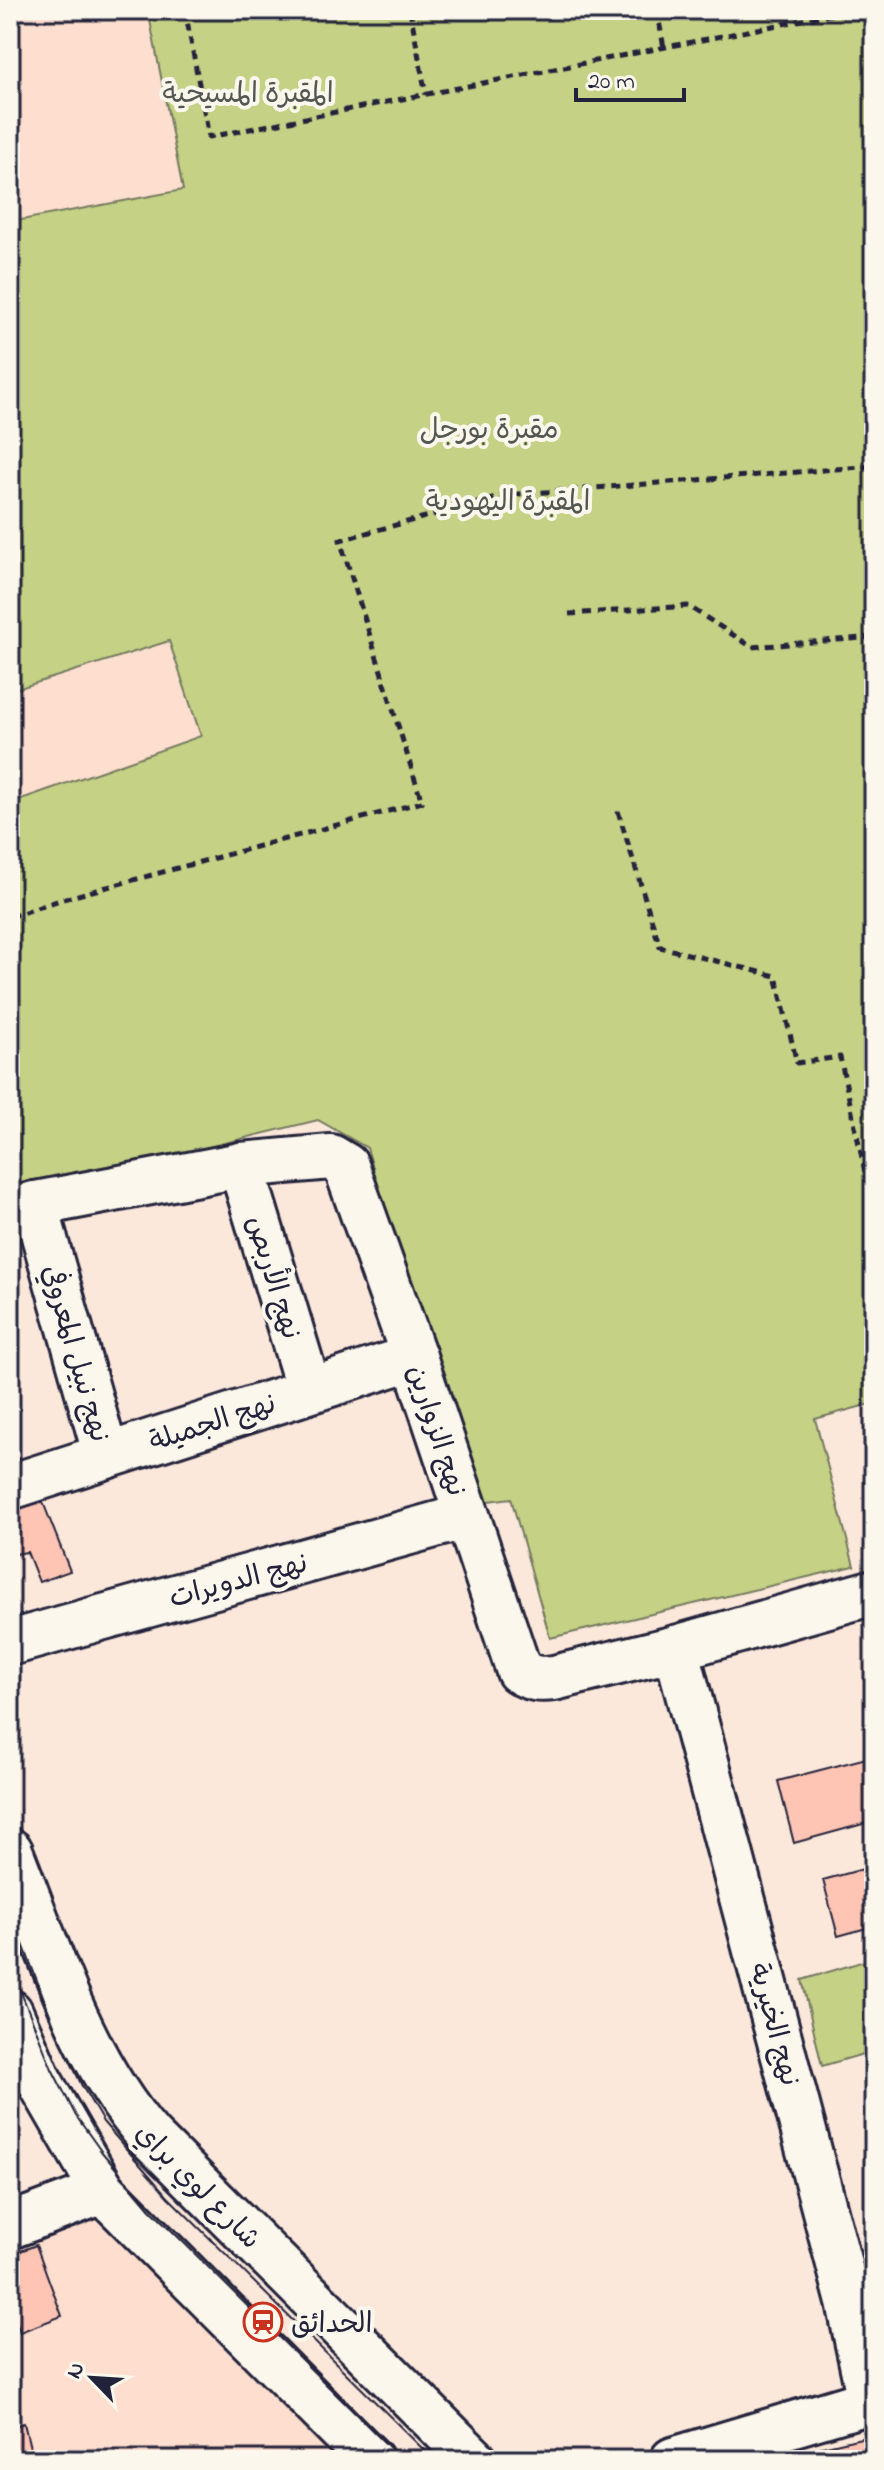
<svg xmlns="http://www.w3.org/2000/svg" width="884" height="2470" viewBox="0 0 884 2470" font-family="'Indie Flower','Playpen Sans Arabic',sans-serif">
	<rect width="100%" height="100%" fill="#fce8db"/>
	<filter id="ink" filterUnits="userSpaceOnUse"><feTurbulence type="fractalNoise" baseFrequency=".0125" numOctaves="2"/><feDisplacementMap in="SourceGraphic" scale="16" xChannelSelector="R" yChannelSelector="G"/><feConvolveMatrix kernelMatrix="1 2 1 2 8 2 1 2 1" color-interpolation-filters="sRGB"/></filter>
	<g filter="url(#ink)">
		<g fill="#fddecf">
			<path d="M 10,10 L 148,10 L 183,190 L 10,222 Z"/>
			<path d="M 170,641 L 201,736 L 10,803 L 10,685 L 17,689 Z"/>
			<path d="M 98,2209 L 359,2460 L 10,2460 L 10,2242 Z"/>
		</g>
		<g fill="#c5d185" stroke="#747a60" stroke-width="2">
			<path d="M 148,10 L 874,10 L 874,1403 L 815,1419 L 854,1566 L 550,1638 L 511,1498 L 474,1503 L 367,1148 L 318,1120 L 10,1196 L 10,803 L 201,736 L 169,641 L 17,689 L 10,685 L 10,222 L 183,190 Z"/>
			<path d="M 874,1958 L 874,2051 L 822,2066 L 802,1980 Z"/>
		</g>
		<g fill="#fec5b4" stroke="#22223b" stroke-width="2">
			<path d="M 41,1497 L 70,1571 L 39,1582 L 27,1552 L 10,1555 L 10,1510 Z"/>
			<path d="M 874,1756 L 874,1821 L 794,1843 L 778,1781 Z"/>
			<path d="M 874,1866 L 874,1926 L 838,1936 L 823,1880 Z"/>
			<path d="M 36,2245 L 62,2316 L 20,2332 L 10,2304 L 10,2255 Z"/>
			<path d="M 24,2423 L 33,2460 L 10,2460 L 10,2427 Z"/>
			<path d="M 874,2435 L 874,2460 L 794,2460 L 792,2454 Z"/>
		</g>
		<g fill="none" stroke-linecap="round" stroke-linejoin="round">
			<g stroke="#22223b" stroke-width="50">
				<g id="minor">
					<path d="M 241,1165 L 309,1390"/>
					<path d="M 35,1204 L 106,1456"/>
					<path d="M 10,1211 L 35,1204 L 241,1165 L 331,1157 L 346,1166 L 414,1357 L 519,1671 C 531,1679 540,1680 554,1678 L 676,1648 L 874,1592"/>
					<path d="M 10,1487 L 414,1357"/>
					<path d="M 10,1643 L 467,1516"/>
					<path d="M 676,1648 L 849,2302 L 870,2401"/>
					<path d="M 10,1851 C 49,1949 80,2057 150,2137 L 474,2460"/>
					<path d="M 10,2012 L 39,2080 L 103,2191 L 371,2460"/>
					<path d="M 10,2226 L 103,2191"/>
					<path d="M 673,2460 L 874,2400"/>
				</g>
			</g>
			<g stroke="#22223b" stroke-width="5" stroke-dasharray="8 6" stroke-linecap="butt">
				<path d="M 185,10 L 209,137 L 854,10"/>
				<path d="M 410,10 L 426,95"/>
				<path d="M 657,10 L 664,48"/>
				<path d="M 569,614 L 688,606 L 752,647 L 874,637"/>
				<path d="M 618,811 L 660,947 L 776,976 L 797,1063 L 840,1057 L 867,1181 L 874,1179"/>
				<path d="M 10,917 L 63,899 L 422,802 L 340,540 L 507,495 L 874,466"/>
			</g>
			<use href="#minor" stroke="#fbf7ec" stroke-width="44"/>
			<g stroke="#22223b" stroke-width="2">
				<path d="M 10,1910 L 56,2030 L 82,2086 L 103,2122 L 168,2197 L 434,2460"/>
				<path d="M 10,1965 L 52,2069 L 76,2116 L 101,2151 L 150,2209 L 402,2460"/>
			</g>
		</g>
	</g>
	<defs>
		<g id="station-ring" transform="scale(2)"><circle r="9.5" fill="#fbf7ec" stroke="#c8321e" stroke-width="1.5"/><path d="M-3-6H3Q5-6 5-4V2Q5 4 3 4L4.5 6H3L1.5 4h-3L-3 6H-4.5L-3 4Q-5 4-5 2V-4Q-5-6-3-6ZM-3.5-4v3h7v-3ZM-3.5 1v1.5H-2V1ZM2 1v1.5H3.5V1Z" fill="#c8321e"/></g>
	</defs>
	<g fill-rule="evenodd">
		<use href="#station-ring" x="263" y="2322"/>
	</g>
	<g text-anchor="middle" stroke-width="8" stroke-linejoin="round" paint-order="stroke">
		<g font-size="28" fill="#535751" stroke="#fbf7ec">
			<text x="248" y="102">المقبرة المسيحية</text>
			<text x="489" y="438">مقبرة بورجل</text>
			<text x="508" y="510">المقبرة اليهودية</text>
		</g>
		<g font-size="28" fill="#22223b" stroke="#fbf7ec">
			<text transform="translate(275 1277) rotate(73)" y="10">نهج الأربص</text>
			<text transform="translate(77 1353) rotate(74)" y="10">نهج نبيل المعروفي</text>
			<text transform="translate(212 1421) rotate(-18)" y="10">نهج الجميلة</text>
			<text transform="translate(438 1430) rotate(72)" y="10">نهج الزوارين</text>
			<text transform="translate(238 1579) rotate(-15)" y="10">نهج الدويرات</text>
			<text transform="translate(776 2024) rotate(75)" y="10">نهج الخيرية</text>
			<text transform="translate(199 2185) rotate(45)" y="10">شارع لوي براي</text>
		</g>
		<g font-size="28" fill="#22223b" stroke="#fbf7ec" text-anchor="start">
			<text x="291" y="2332">الحدائق</text>
		</g>
	</g>
	<rect width="884" height="2470" fill="none" stroke="#fbf7ec" stroke-width="40"/>
	<rect x="20" y="20" width="844" height="2430" fill="none" stroke="#22223b" stroke-width="3" filter="url(#ink)"/>
	<g transform="translate(92 2378) rotate(295)" stroke="#fbf7ec" stroke-width="6" paint-order="stroke">
	<path d="M0-6L14 30L0 20L-14 30Z" fill="#22223b"/>
	<text y="-12" font-size="22" font-weight="bold" text-anchor="middle" fill="#22223b">N</text>
	</g>
	<path d="M576 88v12h108v-12" fill="none" stroke="#22223b" stroke-width="4"/>
	<text x="588" y="88" font-size="24" fill="#22223b" stroke="#fbf7ec" stroke-width="6" paint-order="stroke">20 m</text>
</svg>
